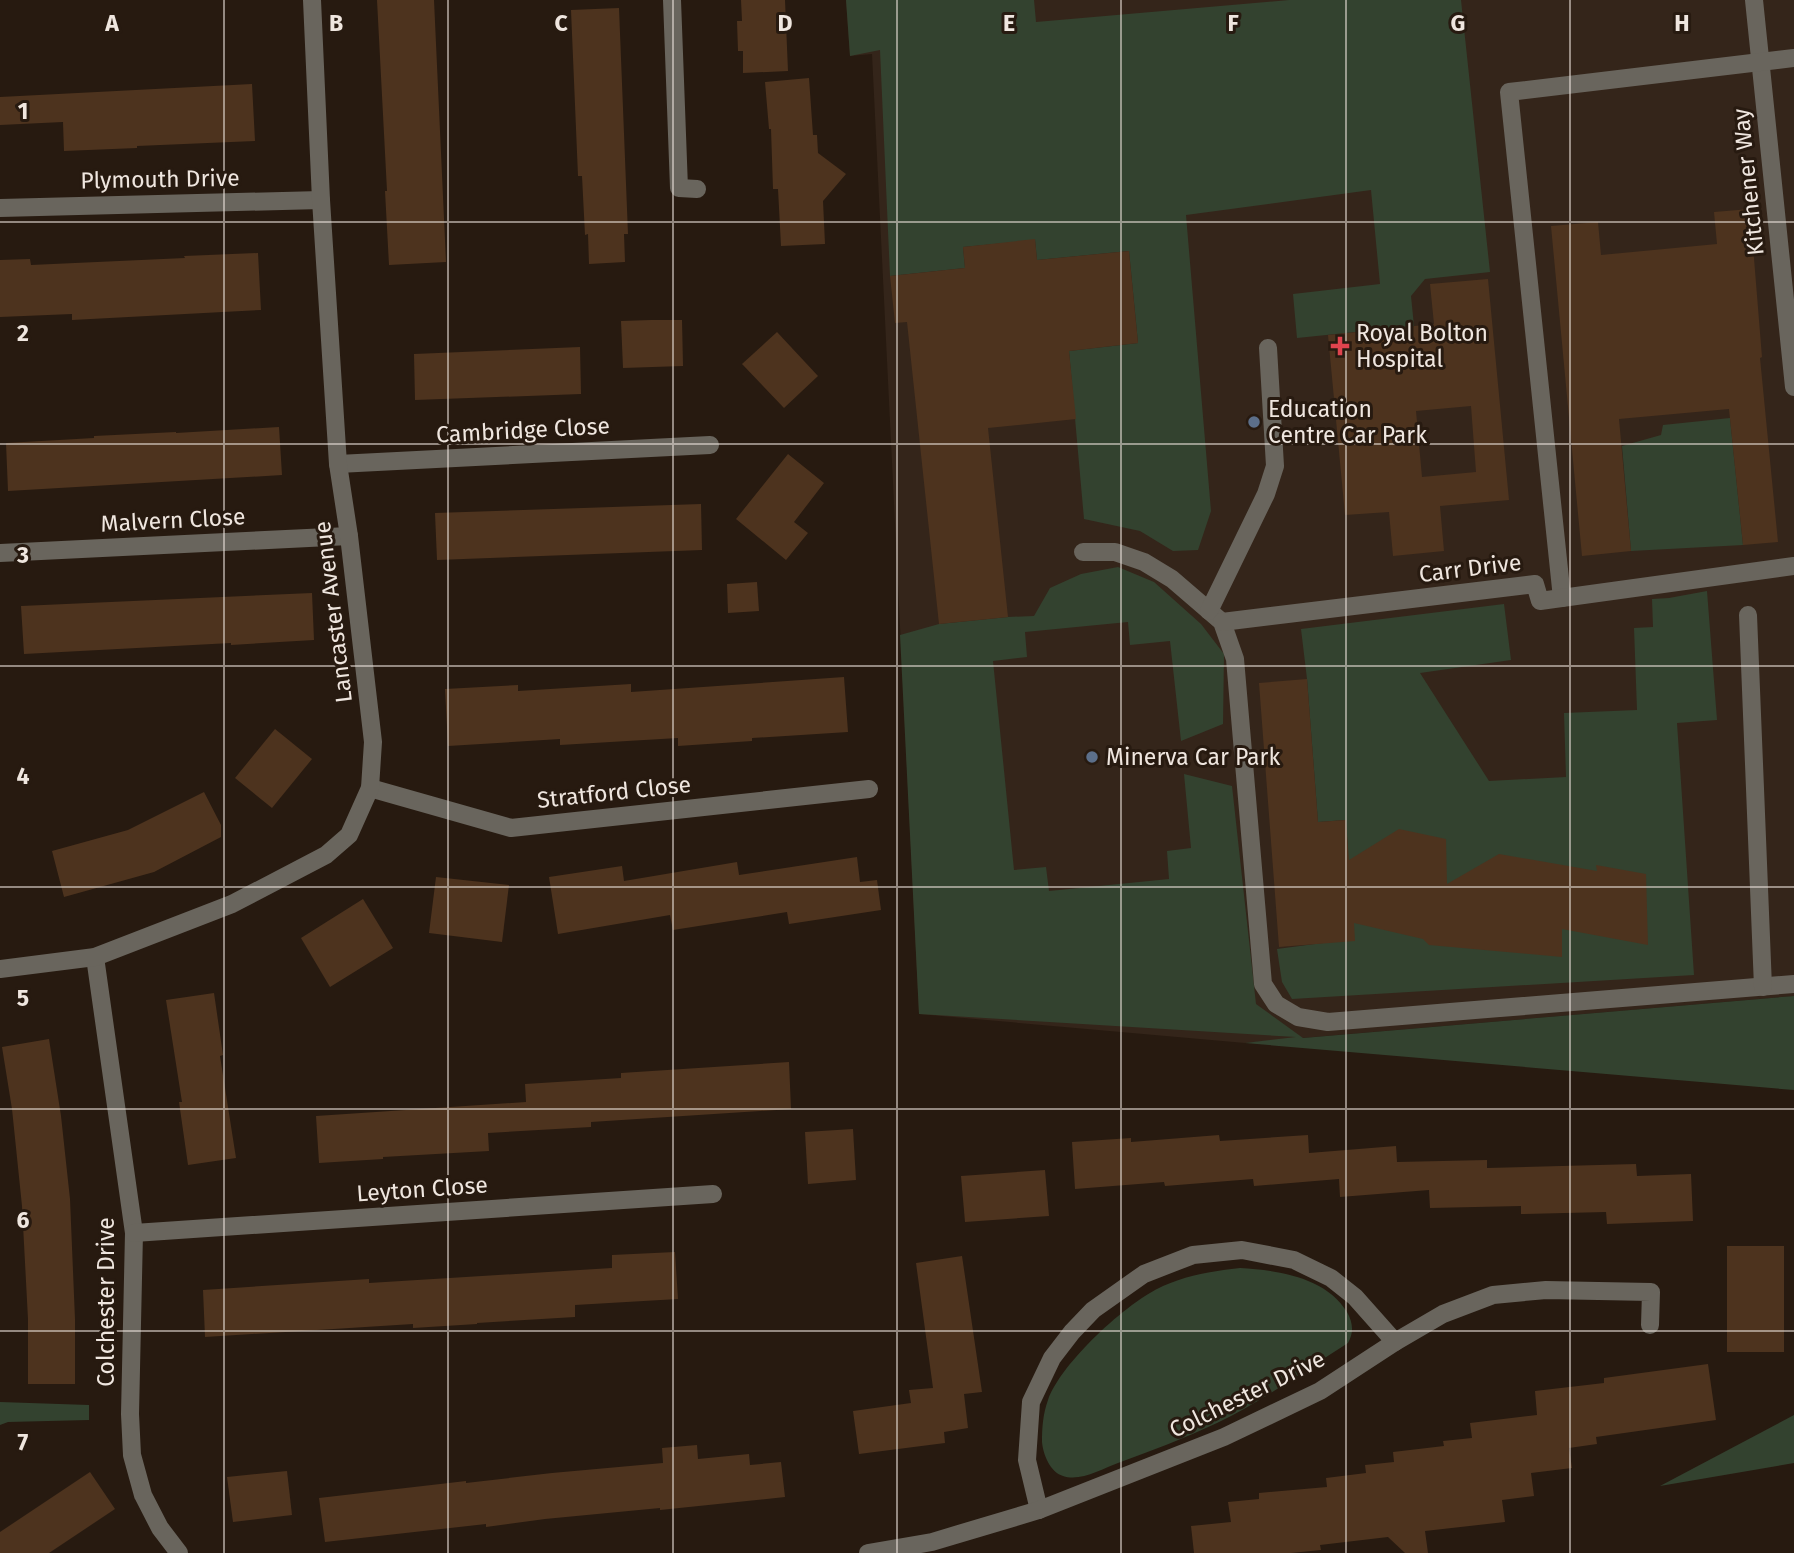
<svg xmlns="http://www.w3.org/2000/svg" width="1794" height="1553" viewBox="0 0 1794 1553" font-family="'Fira Sans',sans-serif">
	<rect width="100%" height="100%" fill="#271a10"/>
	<path fill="#34251a" d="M 846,0 L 1794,0 L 1794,996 L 1245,1043 L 919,1014 L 872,54 L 850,56 Z"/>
	<g fill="#33422f">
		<path d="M 846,0 L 1034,0 L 1036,22 L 1289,0 L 1461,0 L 1490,272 L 1425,279 L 1411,296 L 1414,326 L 1297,338 L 1293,294 L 1380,284 L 1371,190 L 1186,215 L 1211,511 L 1198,550 L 1173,551 L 1140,531 L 1084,519 L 1069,351 L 1138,343 L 1129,251 L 1037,260 L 1035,240 L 963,247 L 965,268 L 890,276 L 880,50 L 850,56 Z"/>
		<path d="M 1730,418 L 1743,545 L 1631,551 L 1622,446 L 1661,435 L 1663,425 Z"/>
		<path d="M 1118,567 L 1154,582 L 1201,624 L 1224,654 L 1223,724 L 1181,741 L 1170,641 L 1130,645 L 1128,622 L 1025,632 L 1027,657 L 993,661 L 1014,870 L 1046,867 L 1049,891 L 1169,879 L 1167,851 L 1191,848 L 1184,774 L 1232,786 L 1256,1004 L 1303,1038 L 1794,996 L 1794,1090 L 1245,1043 L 1296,1037 L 919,1014 L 900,635 L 939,624 L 1008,617 L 1034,616 L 1050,588 L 1081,574 Z"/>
		<path d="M 1707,591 L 1717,720 L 1677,723 L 1694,975 L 1292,999 L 1282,982 L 1277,949 L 1353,939 L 1346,820 L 1318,822 L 1307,679 L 1301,629 L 1504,604 L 1511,660 L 1420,673 L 1489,781 L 1566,777 L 1564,713 L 1637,710 L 1634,628 L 1653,627 L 1652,599 L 1669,598 Z"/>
		<path d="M 1240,1268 C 1277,1270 1326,1277 1347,1312 C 1353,1323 1354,1332 1348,1343 C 1305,1370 1263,1401 1217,1423 C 1185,1438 1151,1451 1118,1463 C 1102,1469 1080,1482 1063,1476 C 1050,1472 1043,1454 1042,1442 C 1042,1427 1043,1414 1048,1400 C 1061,1363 1127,1302 1163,1286 C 1188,1275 1213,1271 1240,1268 Z"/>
		<path d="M 0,1402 L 89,1405 L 89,1420 L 8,1422 L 0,1425 Z"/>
		<path d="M 1794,1415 L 1794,1463 L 1660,1486 Z"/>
	</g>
	<g fill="#4d331e" fill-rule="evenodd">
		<path d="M 377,0 L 434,0 L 446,262 L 389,265 L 385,191 L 387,191 Z"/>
		<path d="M 741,0 L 785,0 L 788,71 L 743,73 L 743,51 L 738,51 L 737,21 L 742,21 Z"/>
		<path d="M 619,8 L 628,234 L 624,234 L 625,262 L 589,264 L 588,234 L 585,235 L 582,176 L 578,176 L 571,10 Z"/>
		<path d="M 809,78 L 813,135 L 817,135 L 818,153 L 846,174 L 823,201 L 825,244 L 781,246 L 778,189 L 773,189 L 771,129 L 769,129 L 765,82 Z"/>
		<path d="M 252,84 L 255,141 L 137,146 L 137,148 L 64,151 L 63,122 L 0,125 L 0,97 Z"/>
		<path d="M 1750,209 L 1762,357 L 1760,358 L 1778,542 L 1743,545 L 1729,409 L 1619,419 L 1631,551 L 1582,556 L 1551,226 L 1598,222 L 1601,255 L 1717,244 L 1714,212 Z"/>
		<path d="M 1035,239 L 1037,260 L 1129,251 L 1138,343 L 1069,351 L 1076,419 L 988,428 L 1008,617 L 939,624 L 907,322 L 895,323 L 890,276 L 965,268 L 963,247 Z"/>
		<path d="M 258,253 L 261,310 L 72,320 L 72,314 L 0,317 L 0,260 L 30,259 L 31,265 L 185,258 L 184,256 Z"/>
		<path d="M 1488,279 L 1509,500 L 1440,506 L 1444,551 L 1393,556 L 1389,512 L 1345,515 L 1328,335 L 1434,324 L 1430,284 ZM 1471,406 L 1476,472 L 1422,477 L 1416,411 Z"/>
		<path d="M 651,320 L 682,320 L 683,366 L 623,368 L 621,321 Z"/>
		<path d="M 777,332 L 818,376 L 784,408 L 742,364 Z"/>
		<path d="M 580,347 L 581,394 L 415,400 L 414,354 Z"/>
		<path d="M 279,427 L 282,475 L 8,491 L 6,443 L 94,438 L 94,436 L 176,432 L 176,433 Z"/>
		<path d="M 788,454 L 824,483 L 794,522 L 808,533 L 786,560 L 736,519 Z"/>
		<path d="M 701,504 L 702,550 L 437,560 L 435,513 Z"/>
		<path d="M 757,582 L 759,611 L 728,613 L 727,584 Z"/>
		<path d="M 312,593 L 314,640 L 231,645 L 231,643 L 24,654 L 21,606 Z"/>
		<path d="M 844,677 L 848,732 L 752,738 L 752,741 L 678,746 L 678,738 L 560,745 L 560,739 L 448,746 L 445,689 L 518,685 L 518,691 L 631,684 L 631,692 Z"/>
		<path d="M 1307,679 L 1318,822 L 1346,820 L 1349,860 L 1399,829 L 1446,839 L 1447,884 L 1499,854 L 1597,871 L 1596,865 L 1646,874 L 1648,945 L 1562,929 L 1562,957 L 1429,945 L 1423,939 L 1354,923 L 1355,941 L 1279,947 L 1259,683 Z"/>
		<path d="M 275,729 L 312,759 L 272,808 L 235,778 Z"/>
		<path d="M 204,792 L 221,825 L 221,837 L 154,872 L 64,897 L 52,851 L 128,830 Z"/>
		<path d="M 857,857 L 860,882 L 877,880 L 881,910 L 789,924 L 787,912 L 673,930 L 670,915 L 558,934 L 549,877 L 622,866 L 624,881 L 737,862 L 739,875 Z"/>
		<path d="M 436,877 L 509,885 L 502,942 L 429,933 Z"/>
		<path d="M 363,899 L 393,948 L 330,987 L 301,938 Z"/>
		<path d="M 214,993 L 223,1055 L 220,1056 L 236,1158 L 188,1165 L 179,1102 L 182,1102 L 166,1000 Z"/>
		<path d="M 49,1039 L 61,1116 L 70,1199 L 75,1319 L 75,1384 L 28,1384 L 28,1319 L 22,1206 L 12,1109 L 2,1047 Z"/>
		<path d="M 789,1062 L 791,1109 L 591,1122 L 591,1127 L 488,1133 L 489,1151 L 383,1157 L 383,1159 L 319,1163 L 316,1116 L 526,1102 L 525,1084 L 621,1078 L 621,1073 Z"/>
		<path d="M 853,1129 L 856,1180 L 808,1184 L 805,1132 Z"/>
		<path d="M 1219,1135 L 1220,1141 L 1308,1135 L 1309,1153 L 1396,1146 L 1397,1162 L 1487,1160 L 1487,1168 L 1636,1164 L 1637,1176 L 1691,1174 L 1693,1221 L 1607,1224 L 1606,1212 L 1521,1214 L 1521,1206 L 1430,1208 L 1429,1190 L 1340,1197 L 1339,1179 L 1254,1186 L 1253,1179 L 1165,1186 L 1164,1182 L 1075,1189 L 1072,1142 L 1131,1138 L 1131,1142 Z"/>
		<path d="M 1045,1170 L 1049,1216 L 965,1222 L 961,1176 Z"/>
		<rect x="1727" y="1246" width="57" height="106"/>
		<path d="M 675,1252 L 678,1299 L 575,1305 L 575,1317 L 477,1323 L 477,1324 L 413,1328 L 413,1324 L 205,1337 L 203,1290 L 369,1279 L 369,1283 L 612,1268 L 612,1255 Z"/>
		<path d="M 962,1256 L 982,1392 L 964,1394 L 968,1428 L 944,1432 L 945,1443 L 859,1454 L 853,1411 L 911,1403 L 909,1390 L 933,1388 L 916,1263 Z"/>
		<path d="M 1708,1364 L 1716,1420 L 1596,1437 L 1597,1444 L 1569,1448 L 1572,1468 L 1531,1473 L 1534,1496 L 1502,1500 L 1505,1522 L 1425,1531 L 1428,1553 L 1405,1553 L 1388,1537 L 1320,1545 L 1321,1550 L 1291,1553 L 1194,1553 L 1191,1526 L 1231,1522 L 1228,1502 L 1259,1499 L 1259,1493 L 1327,1487 L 1326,1478 L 1366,1473 L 1365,1465 L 1394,1462 L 1393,1452 L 1444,1446 L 1443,1441 L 1472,1438 L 1470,1423 L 1537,1415 L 1535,1391 L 1604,1383 L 1604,1378 Z"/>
		<path d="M 697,1445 L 698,1459 L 749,1454 L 750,1465 L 781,1462 L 785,1497 L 660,1510 L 660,1508 L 545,1519 L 486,1527 L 486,1524 L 325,1542 L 319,1498 L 466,1481 L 466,1483 L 552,1473 L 663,1463 L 662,1448 Z"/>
		<path d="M 287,1471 L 292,1515 L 233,1522 L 227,1477 Z"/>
		<path d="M 90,1472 L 115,1509 L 49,1553 L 0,1553 L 0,1532 Z"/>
	</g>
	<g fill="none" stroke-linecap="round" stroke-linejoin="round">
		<g stroke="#69655d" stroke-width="18">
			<path d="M 672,0 L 679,188 L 697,189"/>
			<path d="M 1754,0 L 1794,387"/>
			<path d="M 0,208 L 321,200"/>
			<path d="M 338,464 L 710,445"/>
			<path d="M 1083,552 L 1115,552 L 1144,562 L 1172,579 L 1222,622 L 1235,659 L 1263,984 L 1276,1004 L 1298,1017 L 1328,1022 L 1794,984"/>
			<path d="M 0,553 L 349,536"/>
			<path d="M 1562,598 L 1509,92 L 1794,58"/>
			<path d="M 1209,611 L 1266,494 L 1275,466 L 1268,348"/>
			<path d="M 1748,615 L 1763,987"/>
			<path d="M 1222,622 L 1535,584 L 1540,601 L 1794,566"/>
			<path d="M 370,788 L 511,828 L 869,789"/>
			<path d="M 95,957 L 134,1233 L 130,1414 L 132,1455 L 143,1495 L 160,1528 L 179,1553"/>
			<path d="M 0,969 L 95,957 L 232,904 L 326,855 L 349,835 L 370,788 L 373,742 L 349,536 L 338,464 L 321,200 L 312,0"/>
			<path d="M 134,1233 L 713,1194"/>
			<path d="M 1039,1510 L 1027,1460 L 1031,1402 L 1052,1358 L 1072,1332 L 1093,1310 L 1144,1274 L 1193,1255 L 1242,1250 L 1294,1260 L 1331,1278 L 1355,1297 L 1395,1342"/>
			<path d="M 868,1553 L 932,1542 L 1039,1510 L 1224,1437 L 1320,1391 L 1395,1342 L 1443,1314 L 1493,1295 L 1546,1290 L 1651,1292 L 1650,1325"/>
		</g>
	</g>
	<path fill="none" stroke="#efe6df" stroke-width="2" stroke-opacity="0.55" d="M 224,0 L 224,1553M 448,0 L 448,1553M 673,0 L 673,1553M 897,0 L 897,1553M 1121,0 L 1121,1553M 1346,0 L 1346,1553M 1570,0 L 1570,1553M 0,222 L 1794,222M 0,444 L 1794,444M 0,666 L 1794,666M 0,887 L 1794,887M 0,1109 L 1794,1109M 0,1331 L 1794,1331"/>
	<path fill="#e0444e" stroke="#271a10" stroke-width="2.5" d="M1336.5 335.5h7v7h7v7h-7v7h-7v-7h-7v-7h7z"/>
	<g fill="#5c6f8a" stroke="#271a10" stroke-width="2.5">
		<circle cx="1254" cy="422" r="7"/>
		<circle cx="1092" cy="757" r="7"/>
	</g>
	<g text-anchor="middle" stroke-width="6" stroke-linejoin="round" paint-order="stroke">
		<g font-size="23" fill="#efe6df" stroke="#271a10">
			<text transform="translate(160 179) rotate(-1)" y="8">Plymouth Drive</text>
			<text transform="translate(1748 182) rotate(-96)" y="8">Kitchener Way</text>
			<text transform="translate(523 430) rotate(-3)" y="8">Cambridge Close</text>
			<text transform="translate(173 520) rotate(-3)" y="8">Malvern Close</text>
			<text transform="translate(1470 568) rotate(-7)" y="8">Carr Drive</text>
			<text transform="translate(333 612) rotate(-97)" y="8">Lancaster Avenue</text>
			<text transform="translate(614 792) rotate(-6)" y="8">Stratford Close</text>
			<text transform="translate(422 1189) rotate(-4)" y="8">Leyton Close</text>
			<text transform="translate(106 1302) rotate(-90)" y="8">Colchester Drive</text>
			<text transform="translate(1247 1394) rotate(-26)" y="8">Colchester Drive</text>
		</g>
		<g font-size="23" fill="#efe6df" stroke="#271a10" text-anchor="start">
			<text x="1356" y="341">Royal Bolton<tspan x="1356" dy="26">Hospital</tspan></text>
			<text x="1268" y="417">Education<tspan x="1268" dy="26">Centre Car Park</tspan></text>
			<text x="1106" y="765">Minerva Car Park</text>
		</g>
	</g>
	<g font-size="23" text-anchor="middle" font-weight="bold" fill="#efe6df" stroke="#271a10" stroke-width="6" stroke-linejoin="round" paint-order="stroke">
		<text x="112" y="31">A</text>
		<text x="336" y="31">B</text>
		<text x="561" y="31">C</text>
		<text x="785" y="31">D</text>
		<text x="1009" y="31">E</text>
		<text x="1233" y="31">F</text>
		<text x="1458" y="31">G</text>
		<text x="1682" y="31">H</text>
		<text x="23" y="119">1</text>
		<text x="23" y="341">2</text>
		<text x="23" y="563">3</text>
		<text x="23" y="784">4</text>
		<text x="23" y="1006">5</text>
		<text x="23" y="1228">6</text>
		<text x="23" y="1450">7</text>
	</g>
</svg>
